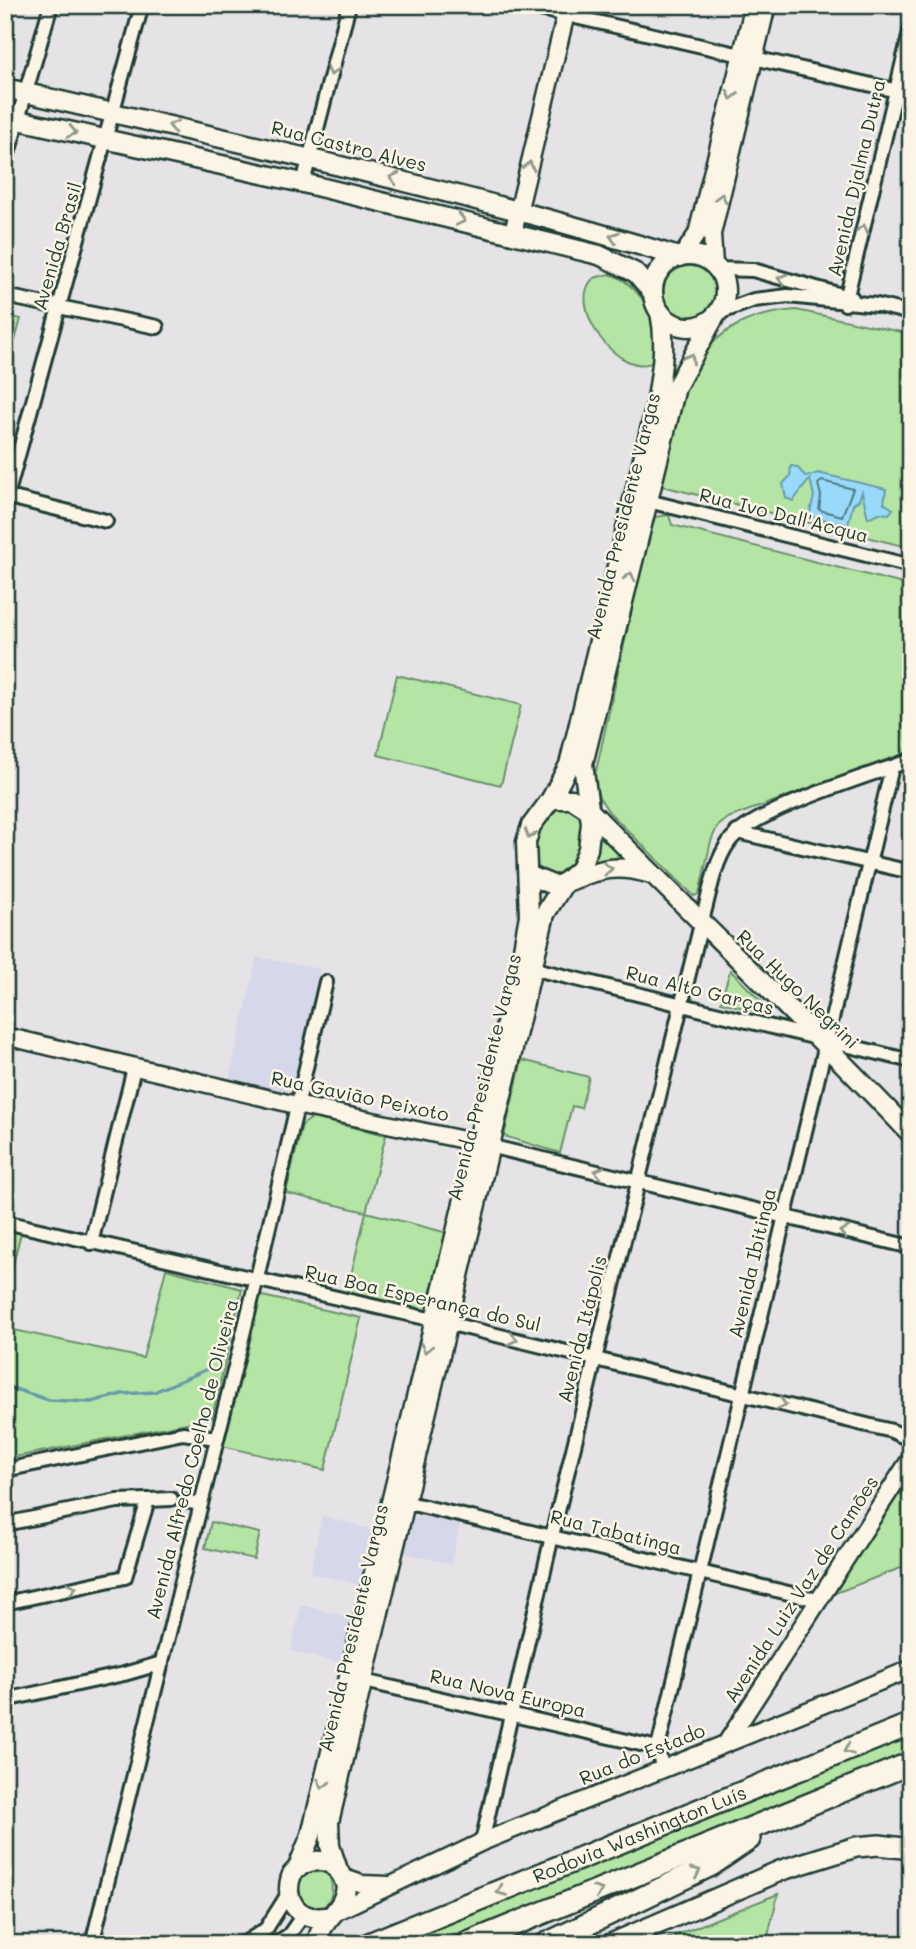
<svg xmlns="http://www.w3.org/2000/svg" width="916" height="1949" viewBox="0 0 916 1949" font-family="Mali,sans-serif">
	<rect width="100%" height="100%" fill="#e6e3e7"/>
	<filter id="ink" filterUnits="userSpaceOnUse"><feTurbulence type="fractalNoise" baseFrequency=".0143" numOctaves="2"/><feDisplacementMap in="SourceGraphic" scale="14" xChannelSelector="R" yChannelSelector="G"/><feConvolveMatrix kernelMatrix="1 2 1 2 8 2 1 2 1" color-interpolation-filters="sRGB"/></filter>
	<g filter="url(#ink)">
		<g fill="#d6d7e8">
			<path d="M 257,957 L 320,969 L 293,1087 L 281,1093 L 229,1081 Z"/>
			<path d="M 420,1515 L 460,1524 L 451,1564 L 401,1552 L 407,1525 Z"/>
			<path d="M 322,1516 L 374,1530 L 360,1585 L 310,1573 Z"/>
			<path d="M 301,1605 L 352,1618 L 342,1664 L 291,1651 Z"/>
		</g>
		<g fill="#b4e5a4" stroke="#6a916c" stroke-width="2">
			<circle cx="690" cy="293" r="27"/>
			<path d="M 609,274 C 631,279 654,309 658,332 C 659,340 657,351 657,360 C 620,384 564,304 594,278 Z"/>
			<path d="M 796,310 L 911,334 L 908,383 L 911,384 L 911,548 L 662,486 C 683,397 684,319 796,310 Z"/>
			<path d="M 5,315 L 21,319 L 5,377 Z"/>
			<path d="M 669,515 L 672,525 L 911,586 L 911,751 L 728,818 L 717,827 L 711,841 L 699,894 L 694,896 L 609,812 L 599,797 L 594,780 L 651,523 L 655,517 Z"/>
			<path d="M 397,675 L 521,705 L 501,785 L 378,755 Z"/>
			<path d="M 553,806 L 575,808 L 586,820 L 577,865 L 556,878 L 537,871 C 526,844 538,829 553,806 Z"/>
			<path d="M 598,829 L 619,853 L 615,860 L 589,864 Z"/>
			<path d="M 730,970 L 762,1002 L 765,1008 L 762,1013 L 721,1002 Z"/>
			<path d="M 522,1060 L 589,1077 L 581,1108 L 572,1106 L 560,1153 L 504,1136 Z"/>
			<path d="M 312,1118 L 386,1135 L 366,1212 L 448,1233 L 426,1311 L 347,1292 L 366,1212 L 286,1193 L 302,1125 Z"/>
			<path d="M 5,1229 L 21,1233 L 5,1295 Z"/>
			<path d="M 166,1269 L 242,1289 L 212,1418 L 5,1459 L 5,1328 L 143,1358 Z"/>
			<path d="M 258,1295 L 361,1318 L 325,1470 L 222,1446 Z"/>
			<path d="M 911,1490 L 911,1564 L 833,1594 L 898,1495 Z"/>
			<path d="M 211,1522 L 260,1533 L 254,1559 L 205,1548 Z"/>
			<path d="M 911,1731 L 911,1759 L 449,1944 L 387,1944 Z"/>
			<path d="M 301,1868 L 326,1870 C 338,1890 332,1906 310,1915 L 291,1884 Z"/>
			<path d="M 778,1894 L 766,1944 L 654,1944 Z"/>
		</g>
		<path fill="#99dafb" stroke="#689bab" stroke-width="2" d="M 791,466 L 797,467 L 806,477 L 818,473 L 886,489 L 884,503 L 893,509 L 889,514 L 879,513 L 868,518 L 862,492 L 859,500 L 853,504 L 848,525 L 809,516 L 814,496 L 810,479 L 793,501 L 786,498 L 783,484 L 790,476 Z"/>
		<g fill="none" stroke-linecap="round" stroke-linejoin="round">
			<path stroke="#507c84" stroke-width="2" d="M 822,481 L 853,489 L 842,516 L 819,510 L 821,496 L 818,484 Z"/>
			<path stroke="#689bab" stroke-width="3.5" d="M 5,1386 L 49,1400 L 91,1402 L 122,1394 L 154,1392 L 208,1369"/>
			<g stroke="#1f3d34" stroke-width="18">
				<g id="minor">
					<path d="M 523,5 L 911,94"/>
					<path d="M 5,164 L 51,5"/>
					<path d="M 303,183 L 349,5"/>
					<path d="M 717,269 L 753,270 L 852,298"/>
					<path d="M 5,296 L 157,327"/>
					<path d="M 845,304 L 911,28"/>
					<path d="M 718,313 L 754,300 L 788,296 L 877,305 L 911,313"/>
					<path d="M 5,496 L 106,521"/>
					<path d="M 7,496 L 142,5"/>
					<path d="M 648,501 L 911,566"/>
					<path d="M 737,832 L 911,872"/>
					<path d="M 527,967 L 911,1061"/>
					<path d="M 489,1146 L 911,1247"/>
					<path d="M 5,1222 L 447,1323 L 892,1431 L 911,1440"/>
					<path d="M 91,1243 L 134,1068"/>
					<path d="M 5,1470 L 183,1433 L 216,1438"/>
					<path d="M 148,1500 L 171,1499"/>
					<path d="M 184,1501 L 201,1504"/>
					<path d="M 404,1502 L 818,1600"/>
					<path d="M 5,1524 L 117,1501 L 148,1500 L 125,1577 L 5,1603"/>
					<path d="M 355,1679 L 658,1748"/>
					<path d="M 5,1700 L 124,1674 L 162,1663"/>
					<path d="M 662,1768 L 658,1748 L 892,767"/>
					<path d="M 482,1842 L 552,1536 L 701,924 C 709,898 713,864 729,842 C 750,811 871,775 911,760"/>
					<path d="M 92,1944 L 257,1278 L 326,982"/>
					<path d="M 243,1944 L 266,1929 L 288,1894"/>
					<path d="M 275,1944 L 289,1935 L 303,1915"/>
				</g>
			</g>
			<g stroke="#1f3d34" stroke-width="21">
				<g id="tertiary">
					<path d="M 513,233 L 568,5"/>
					<path d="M 682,256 L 697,234 L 754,5"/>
					<path d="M 714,265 L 712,234 L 767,5"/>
					<path d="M 5,1036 L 296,1105 L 488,1145"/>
					<path d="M 727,1742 L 911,1458"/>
					<path d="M 344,1878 L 362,1884 L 388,1885"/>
					<path d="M 335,1912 L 482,1842 L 911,1669"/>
				</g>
			</g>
			<g stroke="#1f3d34" stroke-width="23">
				<g id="secondary">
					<path d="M 5,88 C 231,141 457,189 679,257"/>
					<path d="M 5,117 L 303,183 L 599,255 L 636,273 L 653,293"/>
					<circle cx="689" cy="291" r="36"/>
					<path d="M 551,799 L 572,799 L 589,810 C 696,919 807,1023 911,1134"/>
					<path d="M 528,875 L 555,886 C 592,873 610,861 651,874"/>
					<path d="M 298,1867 L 311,1835 L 520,966 L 529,915 L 526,842 L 531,826 L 551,799 L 569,765 L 656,405 C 661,373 667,345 660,312"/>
					<path d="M 337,1867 L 330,1846 L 329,1822 L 545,914 L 564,883 L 580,869 L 588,849 L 591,823 L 583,764 L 676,387 L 715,316"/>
					<path d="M 317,1944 C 320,1918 344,1912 346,1887 C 339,1858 311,1852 292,1874 C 282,1900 298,1921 326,1917"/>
				</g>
			</g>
			<g stroke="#1f3d34" stroke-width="24">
				<path id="trunk" d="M 611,1944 L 782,1870 L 856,1847 L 879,1845 L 911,1849"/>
			</g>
			<g stroke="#1f3d34" stroke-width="26">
				<g id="motorway">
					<path id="s1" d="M 369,1944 L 911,1724"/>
					<path d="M 466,1944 L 911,1763"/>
					<path d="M 546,1944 L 711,1865 L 749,1839"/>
				</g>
			</g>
			<use href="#minor" stroke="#fcf5e5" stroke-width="12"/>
			<use href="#tertiary" stroke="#fcf5e5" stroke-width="16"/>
			<use href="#secondary" stroke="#fcf5e5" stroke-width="18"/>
			<use href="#trunk" stroke="#fcf5e5" stroke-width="19"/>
			<use href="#motorway" stroke="#fcf5e5" stroke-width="21"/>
		</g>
		<defs><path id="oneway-chevron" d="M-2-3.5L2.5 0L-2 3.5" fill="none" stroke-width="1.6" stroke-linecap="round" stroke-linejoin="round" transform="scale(1.75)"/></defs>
		<g stroke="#8e998c">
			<use href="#oneway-chevron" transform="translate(332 71) rotate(105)"/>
			<use href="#oneway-chevron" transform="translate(732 95) rotate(104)"/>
			<use href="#oneway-chevron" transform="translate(173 126) rotate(-167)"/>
			<use href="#oneway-chevron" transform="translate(72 132) rotate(13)"/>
			<use href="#oneway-chevron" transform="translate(529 166) rotate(-76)"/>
			<use href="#oneway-chevron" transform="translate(394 178) rotate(-166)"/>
			<use href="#oneway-chevron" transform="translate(721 198) rotate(-76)"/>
			<use href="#oneway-chevron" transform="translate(461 220) rotate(13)"/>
			<use href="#oneway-chevron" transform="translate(863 229) rotate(-77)"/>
			<use href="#oneway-chevron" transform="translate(614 237) rotate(-163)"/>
			<use href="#oneway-chevron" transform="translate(782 279) rotate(-164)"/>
			<use href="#oneway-chevron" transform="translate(690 358) rotate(-59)"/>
			<use href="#oneway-chevron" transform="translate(630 577) rotate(-76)"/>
			<use href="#oneway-chevron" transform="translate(530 834) rotate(107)"/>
			<use href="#oneway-chevron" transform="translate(608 869) rotate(-4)"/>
			<use href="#oneway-chevron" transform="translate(599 1172) rotate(-167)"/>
			<use href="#oneway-chevron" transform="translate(844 1232) rotate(-167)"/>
			<use href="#oneway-chevron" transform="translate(513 1339) rotate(13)"/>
			<use href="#oneway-chevron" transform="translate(426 1348) rotate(103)"/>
			<use href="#oneway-chevron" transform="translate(782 1404) rotate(14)"/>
			<use href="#oneway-chevron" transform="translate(72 1588) rotate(-12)"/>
			<use href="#oneway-chevron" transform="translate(848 1750) rotate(157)"/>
			<use href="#oneway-chevron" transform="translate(323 1784) rotate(104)"/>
			<use href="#oneway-chevron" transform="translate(696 1872) rotate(-25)"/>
			<use href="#oneway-chevron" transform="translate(501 1891) rotate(158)"/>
			<use href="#oneway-chevron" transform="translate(598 1891) rotate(-22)"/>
		</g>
	</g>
	<g text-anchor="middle" stroke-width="5" stroke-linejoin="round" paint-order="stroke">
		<g font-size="19" fill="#1f3d34" stroke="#fcf5e5">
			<text transform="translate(349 146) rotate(14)" y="7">Rua Castro Alves</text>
			<text transform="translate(856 178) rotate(-77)" y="7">Avenida Djalma Dutra</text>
			<text transform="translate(57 246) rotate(-74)" y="7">Avenida Brasil</text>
			<text transform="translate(784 515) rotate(14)" y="7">Rua Ivo Dall'Acqua</text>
			<text transform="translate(623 516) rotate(-76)" y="7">Avenida Presidente Vargas</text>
			<text transform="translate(798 989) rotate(44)" y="7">Rua Hugo Negrini</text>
			<text transform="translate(700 990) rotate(14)" y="7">Rua Alto Garças</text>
			<text transform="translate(484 1077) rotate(-76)" y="7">Avenida Presidente Vargas</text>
			<text transform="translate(360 1096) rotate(12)" y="7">Rua Gavião Peixoto</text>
			<text transform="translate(752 1263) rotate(-77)" y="7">Avenida Ibitinga</text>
			<text transform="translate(423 1298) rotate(13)" y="7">Rua Boa Esperança do Sul</text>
			<text transform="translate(582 1329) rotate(-76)" y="7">Avenida Itápolis</text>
			<text transform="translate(192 1459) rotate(-76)" y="7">Avenida Alfredo Coelho de Oliveira</text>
			<text transform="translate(616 1532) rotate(14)" y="7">Rua Tabatinga</text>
			<text transform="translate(801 1589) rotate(-57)" y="7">Avenida Luiz Vaz de Camões</text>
			<text transform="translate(353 1628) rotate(-77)" y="7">Avenida Presidente Vargas</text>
			<text transform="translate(508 1693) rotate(13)" y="7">Rua Nova Europa</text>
			<text transform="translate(642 1754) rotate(-22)" y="7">Rua do Estado</text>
			<text dy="7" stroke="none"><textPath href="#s1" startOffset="292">Rodovia Washington Luís</textPath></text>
		</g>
	</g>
	<rect width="916" height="1949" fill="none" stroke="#fcf5e5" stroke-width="28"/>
	<rect x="14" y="14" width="888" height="1921" fill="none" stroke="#1f3d34" stroke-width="2.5" filter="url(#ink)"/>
</svg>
